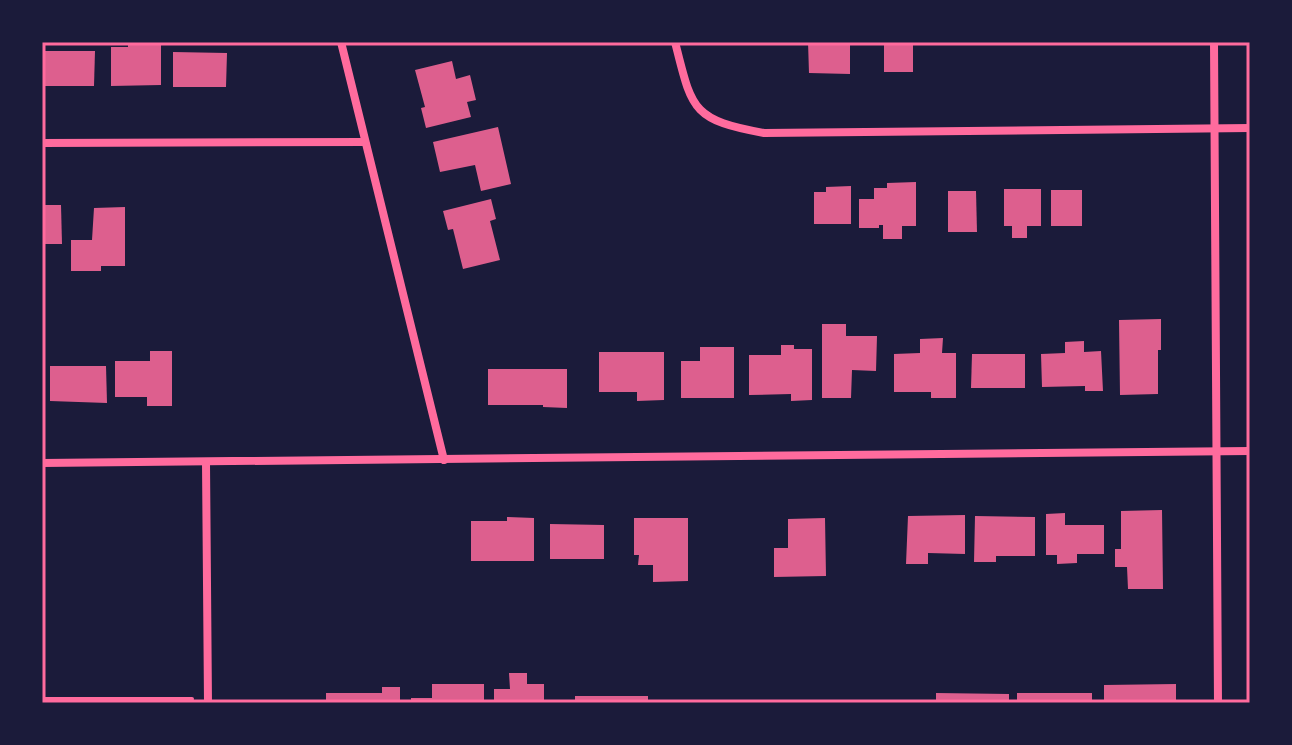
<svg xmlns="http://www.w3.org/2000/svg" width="1292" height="745" viewBox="0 0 1292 745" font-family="'PT Sans',sans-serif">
	<rect width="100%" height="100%" fill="#1b1b3a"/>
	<g fill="#dd5f8e">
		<path d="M 128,42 L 161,42 L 161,85 L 111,86 L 111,47 L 128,47 Z"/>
		<path d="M 808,42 L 850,42 L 850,74 L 809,73 Z"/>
		<rect x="884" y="42" width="29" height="30"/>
		<path d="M 42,51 L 95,51 L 94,86 L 42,86 Z"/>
		<path d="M 173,52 L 227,53 L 226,87 L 173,87 Z"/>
		<path d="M 452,61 L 456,79 L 470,75 L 476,100 L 467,102 L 471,117 L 426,128 L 421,108 L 425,107 L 415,70 Z"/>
		<path d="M 498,127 L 511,184 L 481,191 L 475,165 L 440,172 L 433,142 Z"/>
		<path d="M 916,182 L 916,226 L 902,226 L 902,239 L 883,239 L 883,225 L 879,225 L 879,228 L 859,228 L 859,199 L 874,199 L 874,188 L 887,188 L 887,183 Z"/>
		<path d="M 851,186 L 851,224 L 814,224 L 814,192 L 826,192 L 826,187 Z"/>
		<path d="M 1004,189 L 1041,189 L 1041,226 L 1027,226 L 1027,238 L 1012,238 L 1012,226 L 1004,226 Z"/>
		<rect x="1051" y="190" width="31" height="36"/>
		<path d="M 948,191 L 976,191 L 977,232 L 948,232 Z"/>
		<path d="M 491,199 L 496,219 L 490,221 L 500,260 L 463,269 L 453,229 L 448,230 L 443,211 Z"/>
		<path d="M 42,205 L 61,205 L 62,244 L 42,244 Z"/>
		<path d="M 125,207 L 125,266 L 101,266 L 101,271 L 71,271 L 71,240 L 92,240 L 94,208 Z"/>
		<path d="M 1161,319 L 1161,350 L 1158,350 L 1158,394 L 1120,395 L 1119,320 Z"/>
		<path d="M 822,324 L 846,324 L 846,336 L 877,336 L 876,371 L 852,370 L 851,398 L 822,398 Z"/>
		<path d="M 943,338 L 942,353 L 956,353 L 956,398 L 931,398 L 931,392 L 894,392 L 894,354 L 920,353 L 920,339 Z"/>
		<path d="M 1084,341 L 1084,352 L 1101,351 L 1103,391 L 1085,391 L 1085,386 L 1042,387 L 1041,354 L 1065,353 L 1065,342 Z"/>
		<path d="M 781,345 L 794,345 L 794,349 L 812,349 L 812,400 L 791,401 L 791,394 L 749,395 L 749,355 L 781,355 Z"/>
		<path d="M 700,347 L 734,347 L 734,398 L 681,398 L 681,361 L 700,361 Z"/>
		<path d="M 150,351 L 172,351 L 172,406 L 147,406 L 147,397 L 115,397 L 115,361 L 150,361 Z"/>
		<path d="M 599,352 L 664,352 L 664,400 L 637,401 L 637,392 L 599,392 Z"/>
		<path d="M 972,354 L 1025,354 L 1025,388 L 971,388 Z"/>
		<path d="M 50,366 L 106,366 L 107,403 L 50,401 Z"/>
		<path d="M 488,369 L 567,369 L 567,408 L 543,407 L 543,405 L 488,405 Z"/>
		<path d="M 1162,510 L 1163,589 L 1128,589 L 1127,567 L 1115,567 L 1115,549 L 1121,549 L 1121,511 Z"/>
		<path d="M 1065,513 L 1065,525 L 1104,525 L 1104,554 L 1077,554 L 1077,563 L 1057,564 L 1057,555 L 1046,555 L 1046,514 Z"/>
		<path d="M 965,515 L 965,554 L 928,553 L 928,564 L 906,564 L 908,516 Z"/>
		<path d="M 975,516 L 1035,517 L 1035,556 L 996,556 L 996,562 L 974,562 Z"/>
		<path d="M 507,517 L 534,518 L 534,561 L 471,561 L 471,521 L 507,521 Z"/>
		<path d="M 634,518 L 688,518 L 688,581 L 653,582 L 653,565 L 638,565 L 639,555 L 634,555 Z"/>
		<path d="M 825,518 L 826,576 L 774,577 L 774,548 L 788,548 L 788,519 Z"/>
		<path d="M 550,524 L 604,525 L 604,559 L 550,559 Z"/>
		<path d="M 509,673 L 527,673 L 527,684 L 544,684 L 544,700 L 566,700 L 566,703 L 494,703 L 494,689 L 510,689 Z"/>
		<path d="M 432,684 L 484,684 L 484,703 L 411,703 L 411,698 L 432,698 Z"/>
		<path d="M 1176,684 L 1176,703 L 1104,703 L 1104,685 Z"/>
		<path d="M 382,687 L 400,687 L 400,703 L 326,703 L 326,693 L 382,693 Z"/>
		<path d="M 936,693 L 1009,694 L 1009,703 L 936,703 Z"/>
		<rect x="1017" y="693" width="75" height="10"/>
		<rect x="575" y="696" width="73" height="7"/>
	</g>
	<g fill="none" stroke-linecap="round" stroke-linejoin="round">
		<path stroke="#ff6b9d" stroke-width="4" d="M 42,699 L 192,699"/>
		<g stroke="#ff6b9d" stroke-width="8">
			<path d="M 341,42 L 444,460"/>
			<path d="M 675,42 C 692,109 691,120 764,133 L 1250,128"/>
			<path d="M 1214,42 L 1218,703"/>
			<path d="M 42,143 L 365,142"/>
			<path d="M 42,463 L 1250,451"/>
			<path d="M 206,463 L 208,703"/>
		</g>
	</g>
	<rect width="1292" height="745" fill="none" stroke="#1b1b3a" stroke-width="88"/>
	<rect x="44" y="44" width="1204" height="657" fill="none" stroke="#ff6b9d" stroke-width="3"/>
</svg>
